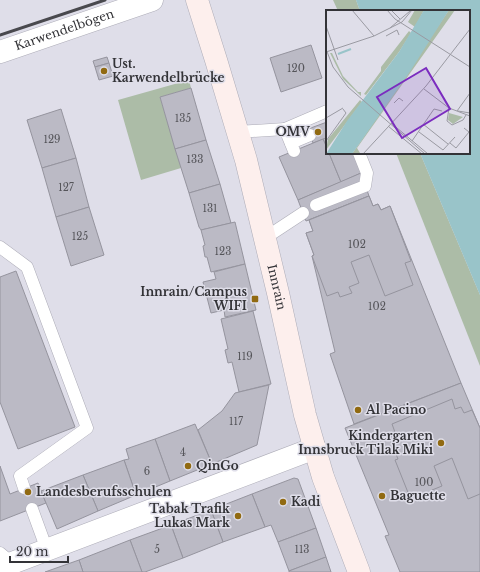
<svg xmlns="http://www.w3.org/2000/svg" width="480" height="572" viewBox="0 0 480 572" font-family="'Libre Baskerville',serif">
	<rect width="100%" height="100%" fill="#dfdee9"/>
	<g fill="#acbca7">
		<path d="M 333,0 L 356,0 L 360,11 L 338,11 Z"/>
		<path d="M 189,80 L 191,88 L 160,97 L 181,168 L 141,180 L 118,100 Z"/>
		<path d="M 396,153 L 420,153 L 480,295 L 480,366 Z"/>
	</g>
	<path fill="#99c4c9" d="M 356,0 L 480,0 L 480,295 L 420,153 L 469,153 L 469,11 L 360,11 Z"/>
	<g fill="#bbbac5" stroke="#95949e">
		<path d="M 311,45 L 322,78 L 281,92 L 270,58 Z"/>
		<path d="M 107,57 L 109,63 L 95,67 L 93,61 Z"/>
		<path d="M 109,63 L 113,76 L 99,80 L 95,67 Z"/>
		<path d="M 191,88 L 206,140 L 175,149 L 160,97 Z"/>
		<path d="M 61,109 L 76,158 L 42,168 L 27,120 Z"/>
		<path d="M 327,122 L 327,138 L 313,143 L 308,129 Z"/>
		<path d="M 327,138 L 327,148 L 323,139 Z"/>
		<path d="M 323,139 L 327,148 L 327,153 L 329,153 L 341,182 L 298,200 L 279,157 Z"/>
		<path d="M 206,140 L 220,184 L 189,193 L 175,149 Z"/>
		<path d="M 329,153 L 353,153 L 361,173 L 341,182 Z"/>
		<path d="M 76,158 L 89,207 L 56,217 L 42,168 Z"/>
		<path d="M 361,173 L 369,196 L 306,221 L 298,200 Z"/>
		<path d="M 220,184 L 231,223 L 201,230 L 199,227 L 189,193 Z"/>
		<path d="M 369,196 L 373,206 L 378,204 L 381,210 L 390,206 L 461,383 L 354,424 L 330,354 L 335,352 L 312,256 L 314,255 L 306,233 L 313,231 L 309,220 Z"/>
		<path d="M 369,196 L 373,206 L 378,204 L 381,210 L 390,206 L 411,261 L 405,263 L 413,285 L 385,296 L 369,255 L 351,262 L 359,283 L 349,287 L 352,293 L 340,297 L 338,292 L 327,296 L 312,256 L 314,255 L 306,233 L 313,231 L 309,220 Z"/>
		<path d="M 89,207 L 104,255 L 71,266 L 56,217 Z"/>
		<path d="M 235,222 L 245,264 L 211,272 L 207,257 L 205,257 L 203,246 L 205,245 L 201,230 Z"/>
		<path d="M 245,264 L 256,310 L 225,317 L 224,310 L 211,313 L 203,282 L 216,279 L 214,272 Z"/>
		<path d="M 16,271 L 75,427 L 18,449 L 0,402 L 0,277 Z"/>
		<path d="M 253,311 L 271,384 L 239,392 L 232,362 L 228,363 L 225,350 L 228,349 L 221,319 Z"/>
		<path d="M 461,383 L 480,428 L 480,572 L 400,572 L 385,536 L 389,535 L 345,428 Z"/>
		<path d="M 269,385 L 257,445 L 212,464 L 198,430 L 222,411 L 235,393 Z"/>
		<path d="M 452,399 L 455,409 L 461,407 L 464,413 L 472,410 L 480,428 L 480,494 L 468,499 L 452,458 L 434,466 L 442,486 L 432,490 L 435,496 L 424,501 L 422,495 L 411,500 L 395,460 L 398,459 L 389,437 L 396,435 L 392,424 Z"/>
		<path d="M 195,424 L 212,464 L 170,481 L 155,439 Z"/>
		<path d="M 155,439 L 170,481 L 136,495 L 124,460 L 129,459 L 126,449 Z"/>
		<path d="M 124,460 L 136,495 L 98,511 L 83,475 Z"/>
		<path d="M 0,466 L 10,494 L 38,483 L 46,503 L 0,521 Z"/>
		<path d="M 83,475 L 98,511 L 57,529 L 41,491 Z"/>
		<path d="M 294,478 L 298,479 L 316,528 L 278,542 L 271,525 L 265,527 L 252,494 Z"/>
		<path d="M 252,494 L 265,527 L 223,542 L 211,510 Z"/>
		<path d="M 211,510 L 223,542 L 183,558 L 171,525 Z"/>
		<path d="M 171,525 L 183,558 L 145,572 L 142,572 L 130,540 Z"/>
		<path d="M 316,528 L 326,557 L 289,571 L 278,542 Z"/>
		<path d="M 130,540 L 142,572 L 83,572 L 79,560 Z"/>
		<path d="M 326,557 L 331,572 L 289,572 L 289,571 Z"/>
		<path d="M 79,560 L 83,572 L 45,572 Z"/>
	</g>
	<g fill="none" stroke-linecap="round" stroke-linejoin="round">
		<g stroke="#aeadb8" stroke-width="13">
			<g id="service">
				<path d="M 285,129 L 327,111"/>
				<path d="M 238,132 L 285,129 L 294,151"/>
				<path d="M 291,143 L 310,135"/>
				<path d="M 316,205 L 365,186 L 367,173 L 359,153"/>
				<path d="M 265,238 L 303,213"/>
				<path d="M 0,247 L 27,267 L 87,428 L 20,476 L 24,488"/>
				<path d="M 32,509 L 47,550"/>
				<path d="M 0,553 L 12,563"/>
			</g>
		</g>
		<g stroke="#aeadb8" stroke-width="23">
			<g id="minor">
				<path id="s1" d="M 0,52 L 152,0"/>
				<path d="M 0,569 L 12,563 L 315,448"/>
			</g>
		</g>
		<g stroke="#aeadb8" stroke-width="23">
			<g id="secondary">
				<path id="s2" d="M 197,0 L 216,60 L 246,160 L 278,293 L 305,415 L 323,477 L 359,572"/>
			</g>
		</g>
		<use href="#service" stroke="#fff" stroke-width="12"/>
		<use href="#minor" stroke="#fff" stroke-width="22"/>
		<use href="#secondary" stroke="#fdefed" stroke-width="22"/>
		<path stroke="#49494e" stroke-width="3" d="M 0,35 L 105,0"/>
	</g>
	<g fill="#916a11" stroke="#dfdee9" stroke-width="1.5">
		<circle cx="104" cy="71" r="4"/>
		<circle cx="318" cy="132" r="4"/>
		<rect x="251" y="295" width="8" height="8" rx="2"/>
		<circle cx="358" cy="410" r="4"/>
		<circle cx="441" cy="443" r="4"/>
		<circle cx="188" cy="466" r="4"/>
		<circle cx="28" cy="492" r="4"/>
		<circle cx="382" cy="496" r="4"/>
		<circle cx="283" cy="502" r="4"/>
		<circle cx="238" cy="516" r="4"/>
	</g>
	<g text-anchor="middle" stroke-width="3" stroke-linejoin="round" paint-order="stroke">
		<g font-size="10" fill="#55555a">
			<text x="296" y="72">120</text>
			<text x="183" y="122">135</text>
			<text x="52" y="143">129</text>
			<text x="195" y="163">133</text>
			<text x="66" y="191">127</text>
			<text x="210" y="212">131</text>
			<text x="80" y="240">125</text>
			<text x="357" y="248">102</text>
			<text x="223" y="255">123</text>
			<text x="377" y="310">102</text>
			<text x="245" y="360">119</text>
			<text x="236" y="425">117</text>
			<text x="183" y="456">4</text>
			<text x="147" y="475">6</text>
			<text x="424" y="486">100</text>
			<text x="157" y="553">5</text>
			<text x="302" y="553">113</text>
		</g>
		<g font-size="12" fill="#333337" stroke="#dfdee9">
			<text dy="4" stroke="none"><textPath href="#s1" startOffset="68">Karwendelbögen</textPath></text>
			<text dy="4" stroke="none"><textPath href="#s2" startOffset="298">Innrain</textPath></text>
		</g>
		<g font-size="12" font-weight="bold" fill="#333337" stroke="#dfdee9" text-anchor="start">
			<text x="112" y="68">Ust.<tspan x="112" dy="14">Karwendelbrücke</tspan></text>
			<text x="310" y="136" text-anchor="end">OMV</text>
			<text x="247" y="296" text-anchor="end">Innrain/Campus<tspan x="247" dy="14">WIFI</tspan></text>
			<text x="366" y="414">Al Pacino</text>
			<text x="433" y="440" text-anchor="end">Kindergarten<tspan x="433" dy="14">Innsbruck Tilak Miki</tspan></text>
			<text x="196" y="470">QinGo</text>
			<text x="36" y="496">Landesberufsschulen</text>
			<text x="390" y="500">Baguette</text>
			<text x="291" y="506">Kadi</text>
			<text x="230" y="513" text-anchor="end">Tabak Trafik<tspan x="230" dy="14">Lukas Mark</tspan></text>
		</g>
	</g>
	<g transform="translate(326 10)">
		<rect width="144" height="144" fill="#dfdee9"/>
		<path d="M 89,0 L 98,0 L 89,17 L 82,12 ZM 123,0 L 129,0 L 31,138 L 34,143 L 26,144 ZM 83,21 L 85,23 L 73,42 L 40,85 L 38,84 L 55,61 L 55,57 ZM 4,43 L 6,43 L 17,66 L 32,82 L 35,82 L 35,86 L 17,69 ZM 34,90 L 36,92 L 0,140 L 2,129 ZM 123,103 L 137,107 L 127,114 L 122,110 Z" fill="#acbca7"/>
		<path d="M 98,0 L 123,0 L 85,60 L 26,144 L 0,144 L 21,111 L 73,42 Z" fill="#99c4c9"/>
		<path fill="none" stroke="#99c4c9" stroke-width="2" d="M 12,44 L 25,39"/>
		<path fill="none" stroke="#9a9aa2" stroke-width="1" d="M 26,0 L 48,26M 61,0 L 69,9 L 144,57M 65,0 L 74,9M 0,16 L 12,50M 64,18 L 84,1M 60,26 L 71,20 L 73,25M 0,39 L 7,57 L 22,77 L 99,144M 0,42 L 48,26 L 76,12 L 86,0M 98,79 L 123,98 L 144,106M 68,93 L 73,88 L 77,91M 123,98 L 121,111 L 126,115 L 137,110 L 140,105M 131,101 L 144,83M 132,101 L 144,103M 0,108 L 17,98M 65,113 L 102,144M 97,114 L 122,134M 62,116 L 96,144M 93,122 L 117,140 L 129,127M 0,131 L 20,103 L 17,99M 86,131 L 108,99 L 116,101M 124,133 L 130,138 L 143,122 L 138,118M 37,144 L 100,76 L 144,19"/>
		<path fill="#7b2cbf" fill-opacity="0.15" stroke="#7b2cbf" stroke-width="2" d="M 100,58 L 124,99 L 76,128 L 51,87 Z"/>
		<rect width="144" height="144" fill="none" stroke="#333337" stroke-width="2"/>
	</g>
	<path d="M10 556v6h58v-6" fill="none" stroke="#333337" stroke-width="2"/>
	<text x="16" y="556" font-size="12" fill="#333337" stroke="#dfdee9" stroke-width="3" paint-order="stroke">20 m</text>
</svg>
